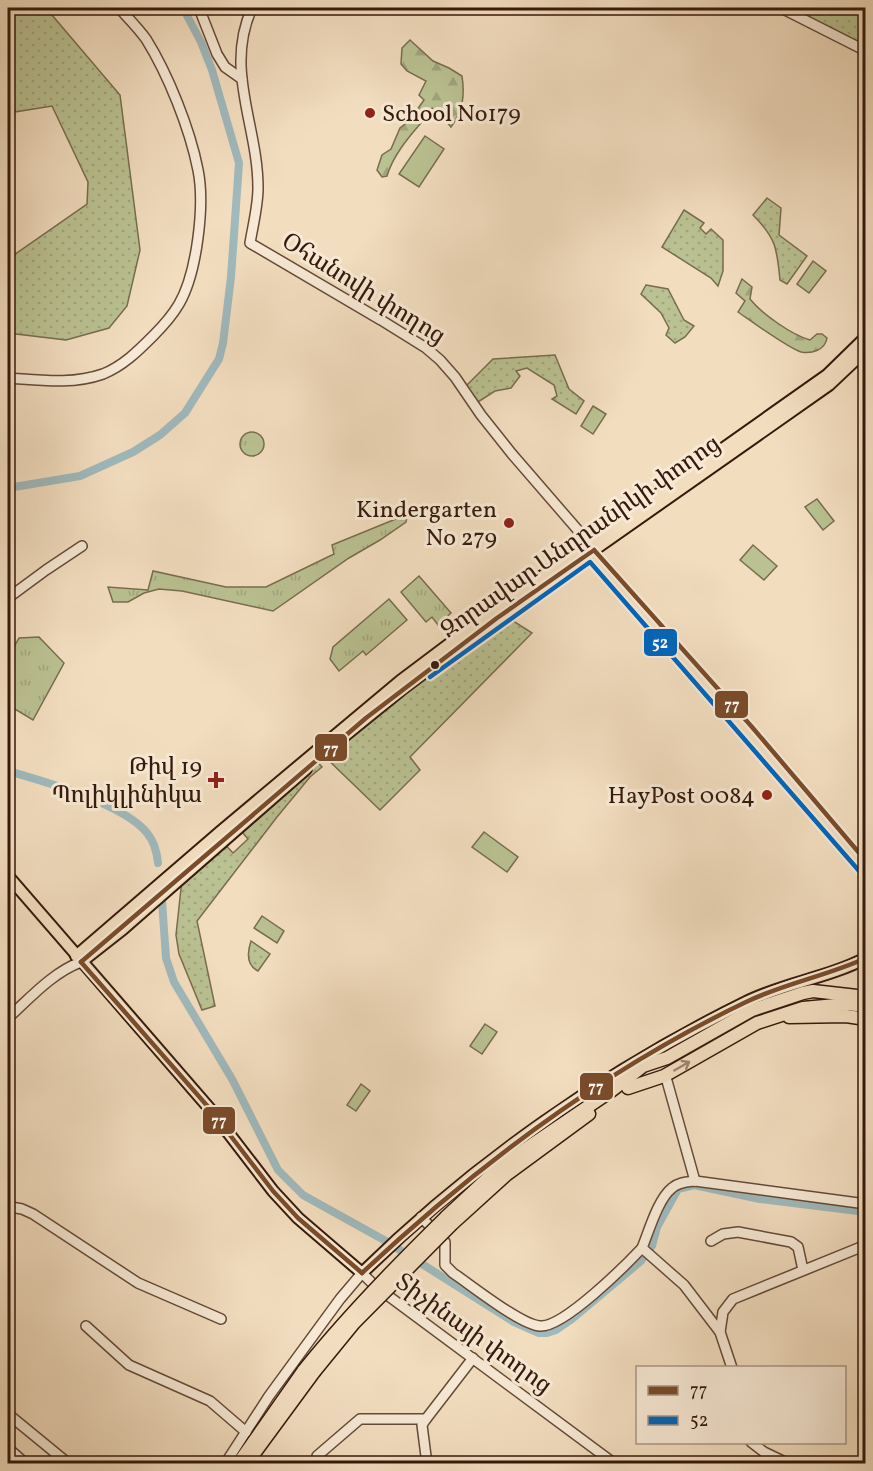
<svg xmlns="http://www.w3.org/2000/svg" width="873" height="1471" viewBox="0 0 873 1471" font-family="Vollkorn,'Noto Serif Armenian',serif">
	<defs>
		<pattern id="grass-tufts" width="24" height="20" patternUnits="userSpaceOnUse" patternTransform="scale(1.5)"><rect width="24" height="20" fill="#bac192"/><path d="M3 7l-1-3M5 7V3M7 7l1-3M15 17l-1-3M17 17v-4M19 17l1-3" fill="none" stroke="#a0a57d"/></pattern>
		<pattern id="forest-firs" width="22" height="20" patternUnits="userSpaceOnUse" patternTransform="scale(1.5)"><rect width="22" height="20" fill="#bac192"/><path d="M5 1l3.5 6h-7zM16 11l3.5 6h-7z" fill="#a0a57d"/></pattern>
		<pattern id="park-dots" width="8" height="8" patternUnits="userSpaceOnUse" patternTransform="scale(1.5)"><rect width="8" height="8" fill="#bac192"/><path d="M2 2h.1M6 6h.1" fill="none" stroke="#a0a57d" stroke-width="1.8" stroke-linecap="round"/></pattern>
	</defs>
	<rect width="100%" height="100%" fill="#f2ddbf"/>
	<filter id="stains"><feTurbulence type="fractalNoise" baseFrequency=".00333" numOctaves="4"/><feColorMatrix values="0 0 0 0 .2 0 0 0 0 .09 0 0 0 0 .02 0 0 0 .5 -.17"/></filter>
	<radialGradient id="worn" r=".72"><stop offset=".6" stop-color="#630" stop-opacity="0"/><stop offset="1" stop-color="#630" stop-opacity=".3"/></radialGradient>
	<g fill="url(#grass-tufts)" stroke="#786d4e" stroke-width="1.5">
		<circle cx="252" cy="444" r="12"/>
		<path d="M 403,516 L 407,516 L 406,522 L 380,540 L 349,558 L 273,611 L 182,591 L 159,589 L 144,593 L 128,602 L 113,602 L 108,587 L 148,590 L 153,571 L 226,587 L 266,587 L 334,554 L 332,545 Z"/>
		<path d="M 419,576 L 451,613 L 438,625 L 432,617 L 426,622 L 401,592 Z"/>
		<path d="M 389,599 L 407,620 L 366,655 L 363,651 L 339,671 L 330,659 L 333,647 Z"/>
		<path d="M 39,637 L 64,663 L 33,720 L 13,708 L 8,701 L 8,658 L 19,638 Z"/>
	</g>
	<g fill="url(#forest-firs)" stroke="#786d4e" stroke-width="1.5">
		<path d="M 410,40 L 433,61 L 449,68 L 462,76 C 465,95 463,111 451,127 L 442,116 L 432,108 C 427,113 425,118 421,123 C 407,139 393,156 387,176 L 382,177 L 377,170 L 382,155 L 391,149 L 400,128 L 409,121 L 424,100 L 419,95 L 426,81 L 407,71 L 401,64 L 402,48 Z"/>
		<path d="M 742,279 L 752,287 L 750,299 C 762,314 792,335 810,340 L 817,334 L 822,334 L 827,338 C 825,350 812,354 801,352 C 788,348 751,321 738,312 L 745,301 L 736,293 Z"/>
	</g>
	<g fill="url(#park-dots)" stroke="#786d4e" stroke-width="1.5">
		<path d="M 8,8 L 46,8 L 120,95 L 140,250 L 127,306 L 109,328 L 66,340 L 8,333 L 8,254 L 11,257 L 87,204 L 88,182 L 52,106 L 8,113 Z"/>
		<path d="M 792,8 L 865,8 L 865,46 Z"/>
		<path d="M 767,198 L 781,208 L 779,235 L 807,256 L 787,284 L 780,280 C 777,248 776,238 753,215 Z"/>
		<path d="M 684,210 L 704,223 L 700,228 L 706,234 L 711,229 L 723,240 L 723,271 L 718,286 L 711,278 L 662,247 Z"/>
		<path d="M 646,285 L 668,289 L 684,320 L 694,326 L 685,337 L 675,343 L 666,335 L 669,328 L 661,313 L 641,294 Z"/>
		<path d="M 555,355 L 569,389 L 584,401 L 576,414 L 552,399 L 557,396 L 554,385 L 527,368 L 516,371 L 520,376 L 511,388 L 495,391 L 478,402 L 466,386 L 493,359 Z"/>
		<path d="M 507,617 L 532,633 L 410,757 L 420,770 L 380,810 L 322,754 Z"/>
		<path d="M 315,759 L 322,767 L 310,777 L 277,817 L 197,921 L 215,1006 L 202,1010 L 179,954 L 176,935 L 182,879 L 221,840 L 233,853 L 248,839 L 237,826 Z"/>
		<path d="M 251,941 L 270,954 L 258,971 C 246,965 247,953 251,941 Z"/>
	</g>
	<g fill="#bac192" stroke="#786d4e" stroke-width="1.5">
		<path d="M 425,136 L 444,149 L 419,187 L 399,174 Z"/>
		<path d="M 813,261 L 826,271 L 809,293 L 797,284 Z"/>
		<path d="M 593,406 L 606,414 L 593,434 L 581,426 Z"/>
		<path d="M 817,499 L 834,521 L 823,530 L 805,507 Z"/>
		<path d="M 753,545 L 777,566 L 764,580 L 740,560 Z"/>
		<path d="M 484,832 L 518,857 L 507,872 L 472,847 Z"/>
		<path d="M 262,916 L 284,931 L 277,943 L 254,928 Z"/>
		<path d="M 485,1024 L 497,1032 L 482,1054 L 470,1046 Z"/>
		<path d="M 361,1084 L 370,1091 L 356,1111 L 347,1105 Z"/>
	</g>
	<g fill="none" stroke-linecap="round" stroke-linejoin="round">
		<g stroke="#9fb9bc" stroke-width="8">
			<path d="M 8,488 L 80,476 L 133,452 L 160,435 L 185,413 L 219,359 L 223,343 L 231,277 L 239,163 L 212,70 L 201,42 L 183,8"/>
			<path d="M 8,771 C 43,781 124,804 147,833 C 154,841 157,853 158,863"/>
			<path d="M 162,901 L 166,958 L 174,982 L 232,1079 L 278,1170 L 303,1195 L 384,1240 L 514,1322 L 539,1333 L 547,1333 L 556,1330 L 572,1319 L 641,1261 L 652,1246 L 657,1227 L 678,1189 L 694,1185 L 760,1199 L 866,1212"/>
		</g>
		<g stroke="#654a38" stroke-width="12">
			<g id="minor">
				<path d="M 199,8 L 217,54 L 225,67 L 242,79"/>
				<path d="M 252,8 C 224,70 258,125 258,188 C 258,206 253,225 250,243 L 381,320 L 426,348 L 440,360 L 455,377 L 481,415 L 512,454 L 589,543"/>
				<path d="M 781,8 L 866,51"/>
				<path d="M 8,378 C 39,380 72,385 103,374 C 123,366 138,351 153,336 C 163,326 172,316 179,304 C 197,273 205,205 198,170 C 190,129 168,74 146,39 C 138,28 128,18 119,8"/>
				<path d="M 8,598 L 46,570 L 82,546"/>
				<path d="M 8,1018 C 29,999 53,972 81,962"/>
				<path d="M 667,1081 L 695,1181"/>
				<path d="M 11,1207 L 22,1209 L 33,1214 L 138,1283 L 221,1319"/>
				<path d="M 421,1217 L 445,1242 L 445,1265 L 453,1273 C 471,1285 521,1325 540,1326 C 563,1328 625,1266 642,1248"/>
				<path d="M 711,1241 L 723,1234 L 738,1232 L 791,1242 L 798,1247 L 803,1270"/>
				<path d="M 86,1326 L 129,1365 L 210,1401 L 246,1432"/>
				<path d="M 720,1332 L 723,1312 L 733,1299 L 866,1245"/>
				<path d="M 732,1368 L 720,1332 L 684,1285 L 642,1248 C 649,1231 658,1199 672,1188 C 679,1182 687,1182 695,1181 L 866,1204"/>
				<path d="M 8,1414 L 69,1464"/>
				<path d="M 426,1419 L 422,1425 L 427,1464"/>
				<path d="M 751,1442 L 764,1452 L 789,1464"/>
				<path d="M 8,1448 L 26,1464"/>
				<path d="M 317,1456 L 360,1419 L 426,1419 L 473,1358"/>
				<path d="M 225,1464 L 269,1396 L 340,1299 L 362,1273 L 375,1286 L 615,1464"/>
			</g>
		</g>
		<g stroke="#36190b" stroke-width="14">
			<g id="major">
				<path d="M 586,546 L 866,867"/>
				<path d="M 343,737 L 401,690 L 497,618 L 829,385 L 866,350"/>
				<path d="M 8,876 L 210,1109 L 273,1191 L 298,1218 L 362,1273 C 474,1163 606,1071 746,1002 C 784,983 828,978 866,958"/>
				<path d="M 76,956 L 221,831 L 400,681 L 493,611 L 827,375 L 866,337"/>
				<path d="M 81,962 L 123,929 L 306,769"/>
			</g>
		</g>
		<g stroke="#36190b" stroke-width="15">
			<g id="highway">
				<path d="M 789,1017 L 846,1016 L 866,1019"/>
				<path d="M 628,1088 L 664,1076 L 757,1023 L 803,1008 L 847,1004 L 866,1006"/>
				<path d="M 446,1217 L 502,1165 L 611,1091 L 643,1066 L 667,1058 L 752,1010 L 803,993 L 813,991 L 866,997"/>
				<path d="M 452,1224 L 506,1175 L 589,1114"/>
				<path d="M 253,1455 L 314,1372"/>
				<path d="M 238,1464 L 304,1370"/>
			</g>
		</g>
		<use href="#minor" stroke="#f7e9d5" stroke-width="9"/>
		<use href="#major" stroke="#f2ddbf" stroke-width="10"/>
		<use href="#highway" stroke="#f2ddbf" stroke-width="12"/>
		<g stroke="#36190b" stroke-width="15" stroke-linecap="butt">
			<g id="highway-bridge">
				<path d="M 304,1370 C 348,1315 396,1266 446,1217"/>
				<path d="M 314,1372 L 354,1323 L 452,1224"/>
			</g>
		</g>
		<use href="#highway-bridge" stroke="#f2ddbf" stroke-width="12"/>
		<g stroke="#f7e9d5" stroke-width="9">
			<g id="bus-1">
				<path d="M 594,550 L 752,727 L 866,861"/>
				<path d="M 81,962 L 366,718 L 497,618 L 594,550"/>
				<path d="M 81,962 L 210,1109 L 273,1191 L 298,1218 L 362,1273"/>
				<path d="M 362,1273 C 477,1165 604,1070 746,1002 C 785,983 827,976 866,958"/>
			</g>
		</g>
		<g stroke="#f7e9d5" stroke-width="9">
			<path id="bus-2" d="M 430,677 L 590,562 L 860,872"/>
		</g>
		<use href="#bus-1" stroke="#7a4b2a" stroke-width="4.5"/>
		<use href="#bus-2" stroke="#0065bd" stroke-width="4.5"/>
	</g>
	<defs><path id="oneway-shaft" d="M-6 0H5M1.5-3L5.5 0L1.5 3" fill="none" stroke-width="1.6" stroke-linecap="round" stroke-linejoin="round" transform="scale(1.5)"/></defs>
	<use stroke="#9d856e" href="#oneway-shaft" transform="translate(682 1066) rotate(-30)"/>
	<g fill="#8f2418" stroke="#f7e9d5" stroke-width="2">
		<circle cx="370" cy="113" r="6"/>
		<circle cx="509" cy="523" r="6"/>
		<path d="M213 771h6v6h6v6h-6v6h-6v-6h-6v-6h6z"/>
		<circle cx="767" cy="795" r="6"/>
	</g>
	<circle fill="#36190b" stroke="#f7e9d5" stroke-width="2" cx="435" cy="665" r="5"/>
	<g text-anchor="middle" stroke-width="6" stroke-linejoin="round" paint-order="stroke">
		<g font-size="24" fill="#36190b" stroke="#f7e9d5" text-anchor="end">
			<text x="382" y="121" text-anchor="start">School No179</text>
			<text x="497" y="517">Kindergarten<tspan x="497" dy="28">No 279</tspan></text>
			<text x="202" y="774">Թիվ 19<tspan x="202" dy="28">Պոլիկլինիկա</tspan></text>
			<text x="755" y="803">HayPost 0084</text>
		</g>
		<g font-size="24" fill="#36190b" stroke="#f7e9d5">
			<text transform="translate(364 288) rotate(32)" y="8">Օհանովի փողոց</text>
			<text transform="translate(580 536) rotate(-35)" y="8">Զորավար Անդրանիկի փողոց</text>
			<text transform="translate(474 1333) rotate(36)" y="8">Տիչինայի փողոց</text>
		</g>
	</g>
	<g stroke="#f7e9d5" stroke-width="2">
		<rect x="643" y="628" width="35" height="29" rx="6" fill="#0065bd"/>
		<rect x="714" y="690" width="35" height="29" rx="6" fill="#7a4b2a"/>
		<rect x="314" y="733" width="34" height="29" rx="6" fill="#7a4b2a"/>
		<rect x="579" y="1072" width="35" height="29" rx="6" fill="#7a4b2a"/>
		<rect x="202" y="1106" width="34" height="29" rx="6" fill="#7a4b2a"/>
	</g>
	<g font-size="16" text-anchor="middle" font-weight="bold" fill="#fff">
		<text x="660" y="648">52</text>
		<text x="732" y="710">77</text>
		<text x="331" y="754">77</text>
		<text x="596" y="1092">77</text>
		<text x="219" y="1126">77</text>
	</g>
	<rect width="873" height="1471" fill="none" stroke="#f2ddbf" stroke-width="30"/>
	<rect x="9" y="9" width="855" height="1453" fill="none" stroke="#36190b" stroke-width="3"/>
	<rect x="15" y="15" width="843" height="1441" fill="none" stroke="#36190b" stroke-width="1.5"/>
	<rect x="636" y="1366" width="210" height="78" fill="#f7e9d5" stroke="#aa9684" stroke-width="1.5"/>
	<rect x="648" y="1386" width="30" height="9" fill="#7a4b2a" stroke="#aa9684" stroke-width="1.5"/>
	<text x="690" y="1396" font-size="18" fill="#36190b">77</text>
	<rect x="648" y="1416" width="30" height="9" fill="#0065bd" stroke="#aa9684" stroke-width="1.5"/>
	<text x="690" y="1426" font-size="18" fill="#36190b">52</text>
	<rect width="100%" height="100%" filter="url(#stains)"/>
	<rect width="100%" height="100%" fill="url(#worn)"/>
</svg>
